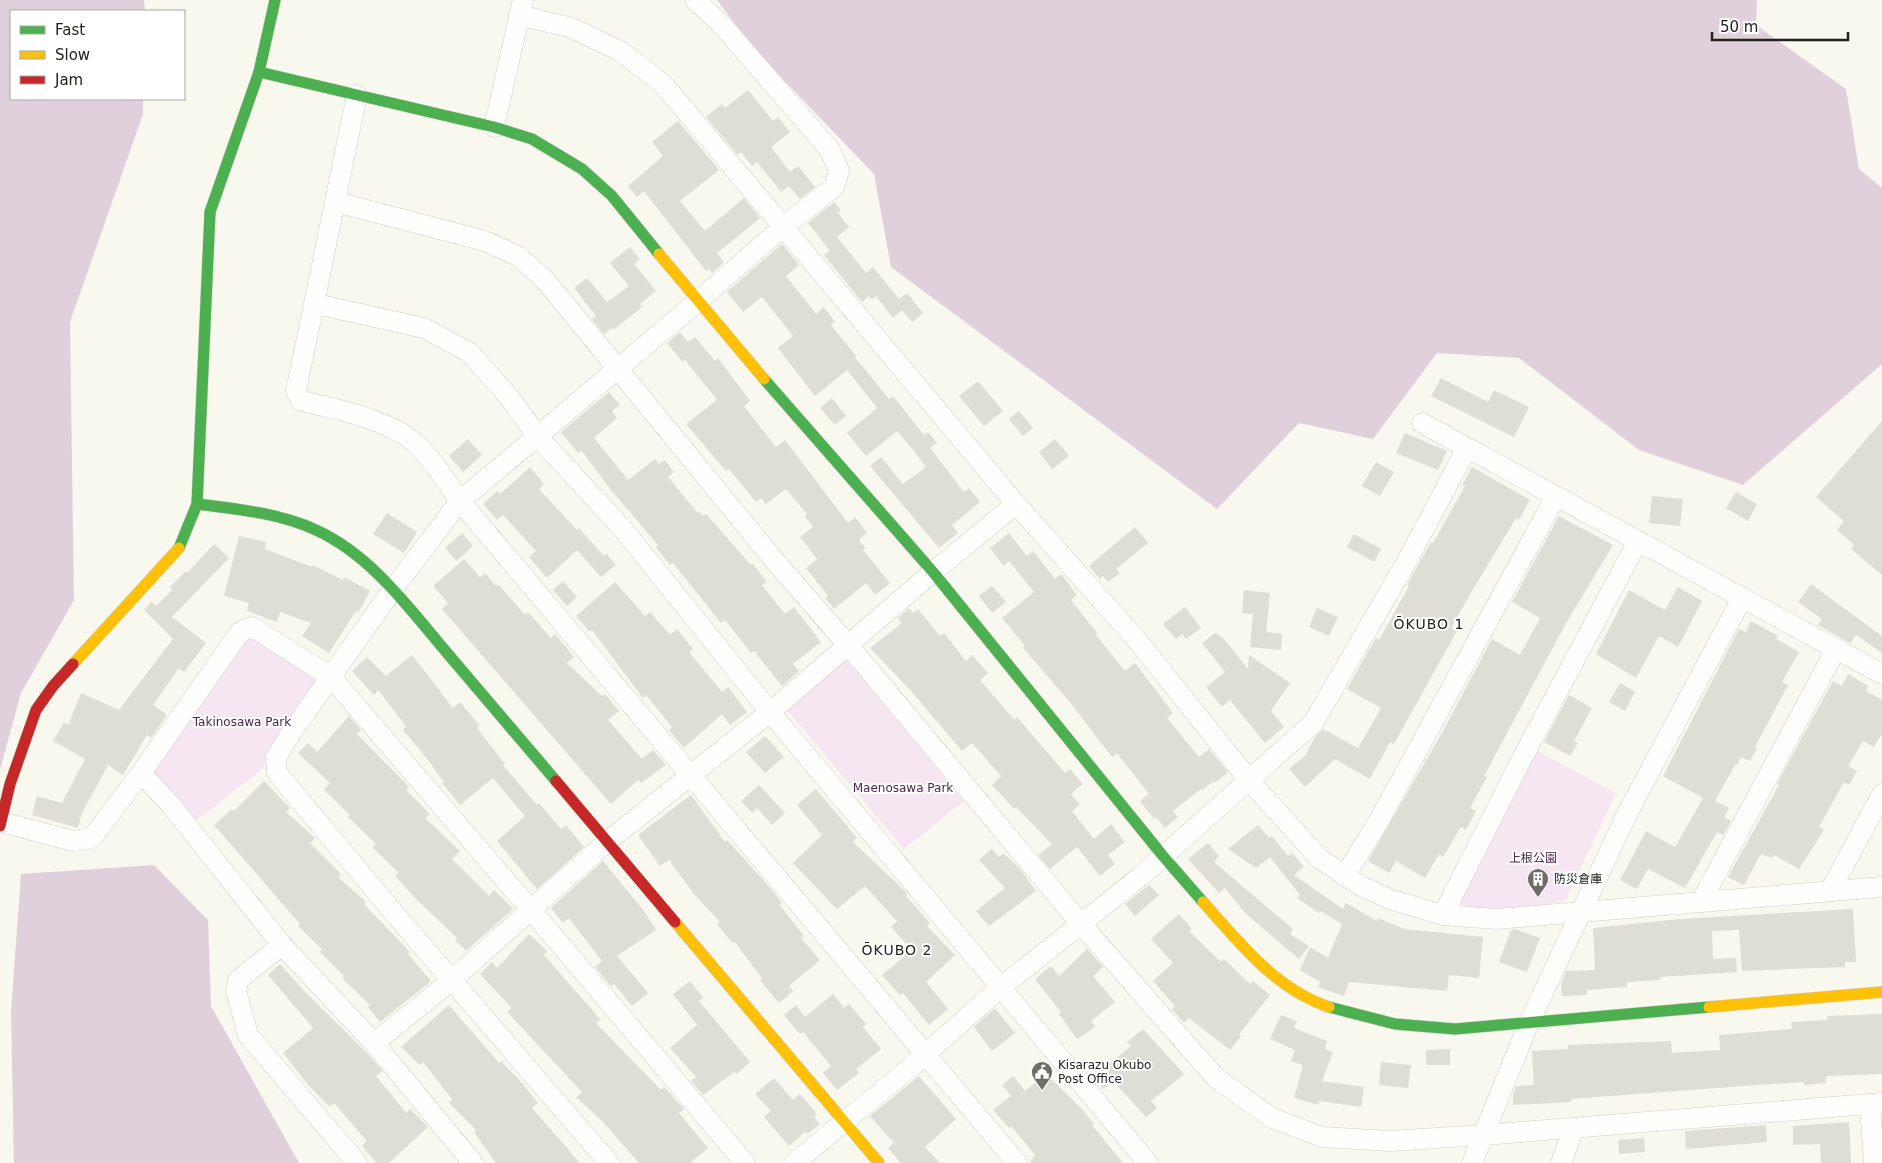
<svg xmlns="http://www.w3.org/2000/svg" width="1882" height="1163" viewBox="0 0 1882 1163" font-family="'DejaVu Sans','Noto Sans JP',sans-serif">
	<rect width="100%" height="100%" fill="#f8f8ef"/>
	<g fill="#f6e6f2">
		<path d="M 252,627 L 331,677 L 276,758 L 188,827 L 141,773 Z"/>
		<path d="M 846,660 L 964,801 L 904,849 L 787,710 Z"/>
		<path d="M 1537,751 L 1616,793 L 1565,901 C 1542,906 1474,917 1455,901 Z"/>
	</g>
	<g fill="#e0d0dc">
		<path d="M 0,0 L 144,0 L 145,11 L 11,11 L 11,99 L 143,99 L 143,114 L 70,322 L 74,600 L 21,693 L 0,770 Z"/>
		<path d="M 717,0 L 1757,0 L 1756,25 L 1846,89 L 1859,169 L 1882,188 L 1882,364 L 1743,485 L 1639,450 L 1519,358 L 1437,353 L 1373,439 L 1299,423 L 1217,509 L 891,267 L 874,174 L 752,47 Z"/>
		<path d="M 154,865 L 208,920 L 211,1006 L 299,1163 L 14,1163 L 11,1012 L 21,874 Z"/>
	</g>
	<g fill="#deded7">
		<path d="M 748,90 L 773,121 L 778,117 L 790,132 L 771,147 L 790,172 L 798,166 L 815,187 L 800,199 L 789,186 L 781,192 L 757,162 L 752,166 L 741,152 L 738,155 L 706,117 L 722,104 L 725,108 Z"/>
		<path d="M 678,121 L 719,170 L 680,201 L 705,231 L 744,198 L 760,218 L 717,253 L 724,262 L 712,273 L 709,269 L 706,271 L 644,191 L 637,197 L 628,186 L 663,156 L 652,142 Z"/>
		<path d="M 834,202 L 841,210 L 838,213 L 849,227 L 837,237 L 866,273 L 873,267 L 899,299 L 907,293 L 923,313 L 912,322 L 902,310 L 893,318 L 876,296 L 872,300 L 869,296 L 862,302 L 824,255 L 830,251 L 808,223 Z"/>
		<path d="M 782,244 L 799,265 L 786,276 L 816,314 L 824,307 L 835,322 L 831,325 L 856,356 L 855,357 L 889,399 L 893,396 L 924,435 L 928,432 L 937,443 L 930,448 L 964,492 L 969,488 L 980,502 L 952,525 L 958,533 L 939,548 L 870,466 L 881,457 L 903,484 L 926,467 L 910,446 L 897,431 L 866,456 L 847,433 L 877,408 L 847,370 L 815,396 L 778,348 L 793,336 L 762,297 L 743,312 L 727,292 Z"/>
		<path d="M 630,247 L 640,259 L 634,264 L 656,291 L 640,304 L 642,307 L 613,330 L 612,328 L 604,334 L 592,319 L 596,316 L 574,288 L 587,278 L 607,302 L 629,286 L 610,263 Z"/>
		<path d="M 680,332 L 688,342 L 695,337 L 715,361 L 718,358 L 750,401 L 744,406 L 776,447 L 785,440 L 848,523 L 855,517 L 867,533 L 859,540 L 865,548 L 863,550 L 890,583 L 875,595 L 866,583 L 834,609 L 825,598 L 828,596 L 806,568 L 817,559 L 800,537 L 813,527 L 805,516 L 807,514 L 786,489 L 766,504 L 761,498 L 756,502 L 729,469 L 726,471 L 686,424 L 717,400 L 685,360 L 683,362 L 667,343 Z"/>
		<path d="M 1441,378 L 1488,402 L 1494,390 L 1529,407 L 1514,437 L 1431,396 Z"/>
		<path d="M 978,381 L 1003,411 L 984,426 L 959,396 Z"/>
		<path d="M 609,392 L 620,405 L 612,411 L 617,418 L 594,438 L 628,480 L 655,459 L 659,464 L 665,460 L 674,472 L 668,477 L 698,513 L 699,512 L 703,516 L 706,514 L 751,565 L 752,563 L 767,582 L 762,585 L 785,614 L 794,607 L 821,642 L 793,664 L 799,671 L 782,686 L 754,651 L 751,653 L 725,620 L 721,623 L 673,563 L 670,565 L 656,547 L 658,545 L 611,490 L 581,450 L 578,453 L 561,432 Z"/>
		<path d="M 832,398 L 846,416 L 835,425 L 820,408 Z"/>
		<path d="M 1019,411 L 1033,428 L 1023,436 L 1009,419 Z"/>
		<path d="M 1882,421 L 1882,575 L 1851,549 L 1854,545 L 1837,530 L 1844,521 L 1816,497 Z"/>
		<path d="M 1405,433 L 1447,451 L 1438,470 L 1396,453 Z"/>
		<path d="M 468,439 L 482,455 L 463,472 L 449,456 Z"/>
		<path d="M 1055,439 L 1069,456 L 1052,469 L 1039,452 Z"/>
		<path d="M 1376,462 L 1394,472 L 1380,496 L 1362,486 Z"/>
		<path d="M 530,467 L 544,484 L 539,489 L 577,530 L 579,528 L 604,556 L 607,554 L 616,565 L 601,577 L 577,550 L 547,578 L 529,557 L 536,551 L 503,515 L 497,520 L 483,504 L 497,491 L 500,494 Z"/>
		<path d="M 1472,467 L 1530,500 L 1519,520 L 1516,518 L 1472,591 L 1451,628 L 1457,631 L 1439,663 L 1394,744 L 1390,742 L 1370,779 L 1335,759 L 1305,787 L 1289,769 L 1305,756 L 1315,737 L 1323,729 L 1358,748 L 1381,708 L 1347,689 L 1376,638 L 1379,640 L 1409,586 L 1407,585 L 1431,542 L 1433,543 L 1465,486 L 1462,485 Z"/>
		<path d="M 1736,492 L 1757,504 L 1748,521 L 1726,508 Z"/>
		<path d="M 1652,496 L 1683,499 L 1680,526 L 1649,523 Z"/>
		<path d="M 387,513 L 417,532 L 404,553 L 373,534 Z"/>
		<path d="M 1559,516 L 1613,545 L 1565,625 L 1484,776 L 1487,777 L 1470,808 L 1476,811 L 1466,830 L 1461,827 L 1443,857 L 1439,854 L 1425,878 L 1396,861 L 1389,873 L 1368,861 L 1443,731 L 1492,639 L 1520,655 L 1540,618 L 1512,602 Z"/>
		<path d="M 1135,527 L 1148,543 L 1116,569 L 1120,573 L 1108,582 L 1103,576 L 1100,579 L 1089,566 Z"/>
		<path d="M 462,533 L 473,546 L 457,561 L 445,548 Z"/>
		<path d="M 1009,533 L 1027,556 L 1033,551 L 1055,579 L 1061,574 L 1077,595 L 1071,600 L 1097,633 L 1096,635 L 1125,671 L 1135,663 L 1173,713 L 1167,718 L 1199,757 L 1209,749 L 1228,772 L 1215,783 L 1214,781 L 1202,790 L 1201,789 L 1173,811 L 1178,817 L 1165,828 L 1156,817 L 1154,819 L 1140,801 L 1149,794 L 1117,753 L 1112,757 L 1069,701 L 1023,648 L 1025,646 L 1002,618 L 1034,592 L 1009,561 L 1004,566 L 990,548 Z"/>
		<path d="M 1354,534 L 1381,549 L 1374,562 L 1347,547 Z"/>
		<path d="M 239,536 L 266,542 L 265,549 L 312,567 L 313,565 L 343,580 L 344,577 L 370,591 L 358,613 L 356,611 L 329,653 L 302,636 L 311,623 L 280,612 L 277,622 L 247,611 L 249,603 L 224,596 Z"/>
		<path d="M 214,544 L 229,558 L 172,617 L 206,643 L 184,672 L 179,668 L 153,705 L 167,715 L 151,738 L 147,735 L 123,775 L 108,765 L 82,813 L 78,828 L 32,815 L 37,796 L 62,803 L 85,759 L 53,741 L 64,722 L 68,725 L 81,693 L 119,710 L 173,639 L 144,610 L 151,602 L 156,606 L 172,590 L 170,587 L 186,571 L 187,573 Z"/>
		<path d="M 464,559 L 480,577 L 485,573 L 496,586 L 498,584 L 525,615 L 528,612 L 551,638 L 555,634 L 574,657 L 567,663 L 602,696 L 605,694 L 619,711 L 608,720 L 642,759 L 653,750 L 666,765 L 641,783 L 638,780 L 611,804 L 442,609 L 448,603 L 433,586 Z"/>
		<path d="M 563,581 L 577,597 L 567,606 L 553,590 Z"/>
		<path d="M 615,582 L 645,616 L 650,612 L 670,635 L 677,629 L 693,649 L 689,652 L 722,692 L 728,687 L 747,712 L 730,725 L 722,714 L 684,748 L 669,730 L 672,727 L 646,695 L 643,698 L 592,630 L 590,632 L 576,616 Z"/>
		<path d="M 1811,584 L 1882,636 L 1882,653 L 1856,635 L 1850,643 L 1818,625 L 1822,619 L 1798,602 Z"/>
		<path d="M 992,586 L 1006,602 L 992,613 L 979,596 Z"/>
		<path d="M 1678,587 L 1702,601 L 1678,647 L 1659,636 L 1636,678 L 1596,654 L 1629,590 L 1665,610 Z"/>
		<path d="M 1244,590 L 1270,593 L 1266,632 L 1282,634 L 1281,650 L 1250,647 L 1253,614 L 1242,613 Z"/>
		<path d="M 1185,607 L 1201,628 L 1186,639 L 1182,634 L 1176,639 L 1163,624 Z"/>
		<path d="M 909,608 L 913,613 L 918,609 L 940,636 L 944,633 L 966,661 L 972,655 L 988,673 L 980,680 L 1014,720 L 1017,717 L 1065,773 L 1070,769 L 1083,784 L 1071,794 L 1080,804 L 1072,811 L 1094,839 L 1111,824 L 1125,842 L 1108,855 L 1115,864 L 1100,876 L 1077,847 L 1050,869 L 1038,855 L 1052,844 L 1016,807 L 1014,809 L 992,785 L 1001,776 L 972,743 L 962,751 L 913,693 L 870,648 L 902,623 L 898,618 Z"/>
		<path d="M 1317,608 L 1338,617 L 1329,636 L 1309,627 Z"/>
		<path d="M 1751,621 L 1778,636 L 1776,639 L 1799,652 L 1782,682 L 1788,685 L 1755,747 L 1757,749 L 1750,761 L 1741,757 L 1737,765 L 1735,765 L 1715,801 L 1729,808 L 1724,817 L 1731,821 L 1723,835 L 1717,832 L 1685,888 L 1648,869 L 1637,889 L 1620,880 L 1646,831 L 1675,847 L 1703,798 L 1663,776 L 1739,629 L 1746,632 Z"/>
		<path d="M 1215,633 L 1224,639 L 1248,669 L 1249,655 L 1290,683 L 1271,711 L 1284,727 L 1265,743 L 1230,700 L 1222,707 L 1206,687 L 1225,672 L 1202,643 Z"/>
		<path d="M 412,655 L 453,708 L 460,702 L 480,726 L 477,728 L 505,764 L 503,765 L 537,805 L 539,803 L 561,829 L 566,825 L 584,847 L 537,889 L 497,841 L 525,816 L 493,778 L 460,805 L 442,783 L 444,782 L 425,756 L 403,730 L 406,726 L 378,690 L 374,695 L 352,671 L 367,657 L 386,676 Z"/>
		<path d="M 1848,674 L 1868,686 L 1866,691 L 1882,700 L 1882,734 L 1874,747 L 1863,741 L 1848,766 L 1857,771 L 1849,785 L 1844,782 L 1819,827 L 1824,830 L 1799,869 L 1774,855 L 1772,858 L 1761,854 L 1744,885 L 1728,877 L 1779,785 L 1777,784 L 1833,681 L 1842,686 Z"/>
		<path d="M 1620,683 L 1635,692 L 1625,711 L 1609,702 Z"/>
		<path d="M 1569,695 L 1592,708 L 1574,741 L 1578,743 L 1570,756 L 1544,742 Z"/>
		<path d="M 349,716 L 361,730 L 357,734 L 409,787 L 406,790 L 430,814 L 425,818 L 460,851 L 452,859 L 489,896 L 494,890 L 513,909 L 466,951 L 455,940 L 457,938 L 416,899 L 395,876 L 399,873 L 373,848 L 376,844 L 348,817 L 350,815 L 324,790 L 330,783 L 298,753 L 308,743 L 317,752 Z"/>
		<path d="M 765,736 L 784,757 L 765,773 L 746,752 Z"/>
		<path d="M 264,781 L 290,808 L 286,812 L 315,838 L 310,843 L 341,874 L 338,877 L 366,902 L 364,904 L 410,952 L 408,954 L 431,981 L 380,1022 L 368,1007 L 370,1005 L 342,978 L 344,976 L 320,952 L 322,949 L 298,926 L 300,924 L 214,825 L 232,809 L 234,811 Z"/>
		<path d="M 759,785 L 785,813 L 772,825 L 757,808 L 752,813 L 741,801 Z"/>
		<path d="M 816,789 L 857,838 L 853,842 L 907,893 L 906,896 L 930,923 L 927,926 L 955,955 L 926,982 L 948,1009 L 929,1025 L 903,993 L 900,995 L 882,975 L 912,950 L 891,927 L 897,921 L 865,886 L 837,909 L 793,863 L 822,835 L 797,805 Z"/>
		<path d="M 691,795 L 725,842 L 727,840 L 772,890 L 782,903 L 779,904 L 804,936 L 801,938 L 820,960 L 789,986 L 793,991 L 779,1003 L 760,980 L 762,978 L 734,941 L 732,943 L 717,924 L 720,922 L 694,894 L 669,860 L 660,866 L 638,835 Z"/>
		<path d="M 1258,825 L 1269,838 L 1272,836 L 1288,856 L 1292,853 L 1304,867 L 1294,875 L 1343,909 L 1346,903 L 1377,921 L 1378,918 L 1404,929 L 1483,937 L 1479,978 L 1449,975 L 1447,991 L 1349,982 L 1344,996 L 1318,987 L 1320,982 L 1300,970 L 1310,947 L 1328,958 L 1342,924 L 1320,911 L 1319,913 L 1297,898 L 1300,895 L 1270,857 L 1256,868 L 1228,849 Z"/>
		<path d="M 1208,843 L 1219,856 L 1214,862 L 1293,929 L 1290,934 L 1309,946 L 1299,959 L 1246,914 L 1225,888 L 1219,893 L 1188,859 Z"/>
		<path d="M 992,849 L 999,857 L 1003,853 L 1020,869 L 1036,891 L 989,926 L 976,911 L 1005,888 L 979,860 Z"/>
		<path d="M 603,861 L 644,911 L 656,930 L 617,956 L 648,993 L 632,1006 L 614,984 L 611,986 L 595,967 L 602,961 L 569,918 L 563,923 L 551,908 Z"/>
		<path d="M 1149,885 L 1159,895 L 1135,916 L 1125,904 Z"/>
		<path d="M 1853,909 L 1856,962 L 1845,962 L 1845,967 L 1742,971 L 1739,930 L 1712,931 L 1713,959 L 1736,958 L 1737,972 L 1660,977 L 1660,980 L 1627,982 L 1627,987 L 1587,990 L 1587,995 L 1562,996 L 1561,983 L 1566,971 L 1595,970 L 1593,928 L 1680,919 Z"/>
		<path d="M 1179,914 L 1192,929 L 1189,931 L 1221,962 L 1224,959 L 1250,984 L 1253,981 L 1270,995 L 1239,1034 L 1241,1036 L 1230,1050 L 1189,1018 L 1184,1023 L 1172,1009 L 1175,1006 L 1153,981 L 1173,963 L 1151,939 Z"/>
		<path d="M 1515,929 L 1540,938 L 1527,972 L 1499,962 L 1511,930 Z"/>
		<path d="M 529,934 L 547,951 L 544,955 L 600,1019 L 596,1023 L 661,1090 L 664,1087 L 684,1109 L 679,1113 L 708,1148 L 690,1163 L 639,1163 L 603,1122 L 576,1097 L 582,1092 L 507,1012 L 512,1008 L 480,974 L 492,962 L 497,968 Z"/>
		<path d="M 1087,949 L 1103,967 L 1093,976 L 1115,1002 L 1091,1021 L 1095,1027 L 1077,1039 L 1059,1014 L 1061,1012 L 1035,979 L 1051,966 L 1059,976 Z"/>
		<path d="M 280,964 L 305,992 L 367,1053 L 382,1071 L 376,1076 L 406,1113 L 410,1109 L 428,1127 L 389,1163 L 377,1163 L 362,1146 L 367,1141 L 334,1103 L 330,1107 L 310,1087 L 283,1053 L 313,1028 L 268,975 Z"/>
		<path d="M 690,981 L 703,998 L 699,1001 L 750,1062 L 737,1074 L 734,1072 L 703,1095 L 691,1081 L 696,1077 L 670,1048 L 697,1025 L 673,994 Z"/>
		<path d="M 833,994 L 844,1008 L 849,1004 L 866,1024 L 863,1027 L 881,1049 L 856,1069 L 859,1073 L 837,1090 L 823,1073 L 831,1066 L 803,1032 L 800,1034 L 784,1015 L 796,1005 L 805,1017 Z"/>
		<path d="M 449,1005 L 499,1063 L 501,1061 L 521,1082 L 538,1103 L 532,1108 L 580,1163 L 496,1163 L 474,1132 L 476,1130 L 449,1103 L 452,1099 L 423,1062 L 420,1065 L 401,1047 Z"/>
		<path d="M 995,1008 L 1015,1033 L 992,1051 L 974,1027 Z"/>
		<path d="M 1882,1014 L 1882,1074 L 1826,1076 L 1826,1083 L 1804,1085 L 1804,1082 L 1757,1085 L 1571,1099 L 1571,1102 L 1513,1105 L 1513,1094 L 1516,1086 L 1534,1085 L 1532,1051 L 1568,1049 L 1568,1045 L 1671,1041 L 1672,1053 L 1720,1050 L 1719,1035 L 1792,1029 L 1791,1022 L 1828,1020 L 1827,1016 Z"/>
		<path d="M 1281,1015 L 1297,1021 L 1294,1028 L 1327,1041 L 1325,1049 L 1333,1052 L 1322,1081 L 1364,1087 L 1361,1107 L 1319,1101 L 1318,1105 L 1294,1098 L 1303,1065 L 1291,1061 L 1295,1050 L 1270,1039 Z"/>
		<path d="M 1143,1029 L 1184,1074 L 1151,1101 L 1157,1108 L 1146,1117 L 1113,1081 L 1103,1089 L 1093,1077 L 1131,1046 L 1127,1042 Z"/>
		<path d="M 1450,1049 L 1450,1065 L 1426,1065 L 1426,1050 Z"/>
		<path d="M 1381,1062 L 1411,1065 L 1408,1088 L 1379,1085 Z"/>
		<path d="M 1046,1074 L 1081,1108 L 1094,1124 L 1092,1125 L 1123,1163 L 1029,1163 L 1035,1155 L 1011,1126 L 1009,1128 L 993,1110 L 1011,1096 L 1002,1085 L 1013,1076 L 1025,1091 Z"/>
		<path d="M 919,1076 L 956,1119 L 925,1147 L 940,1163 L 901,1163 L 888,1148 L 894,1143 L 870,1116 Z"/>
		<path d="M 774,1078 L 793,1100 L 800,1094 L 817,1114 L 814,1117 L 820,1124 L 807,1134 L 805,1132 L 789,1146 L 764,1117 L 771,1111 L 755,1094 Z"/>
		<path d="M 1849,1122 L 1851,1163 L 1821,1163 L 1820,1144 L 1793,1145 L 1793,1126 Z"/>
		<path d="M 1766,1125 L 1767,1142 L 1686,1149 L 1685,1131 Z"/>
		<path d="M 1644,1138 L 1645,1152 L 1619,1154 L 1618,1140 Z"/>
	</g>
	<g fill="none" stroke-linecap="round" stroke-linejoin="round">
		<g stroke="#cfcfc8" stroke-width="21">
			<g id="street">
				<path d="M 519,15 L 572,28 L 620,51 L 663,84 L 1016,504 L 1136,639 L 1249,780 L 1320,859 L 1359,885 L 1392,900 L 1443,915 L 1496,919 L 1882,887"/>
				<path d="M 357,95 L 296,391 L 301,401 C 336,409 388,419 415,443 C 433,459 446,482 460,501 L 1017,1163"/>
				<path d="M 494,127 L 523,0"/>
				<path d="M 336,202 L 485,241 L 518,256 L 545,280 L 774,560 L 848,645 L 1081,924 L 1216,1078 L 1272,1118 L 1322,1137 L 1390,1141 L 1484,1135 L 1882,1103"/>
				<path d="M 316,304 L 424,328 L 469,352 L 509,397 L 538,437 L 622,528 L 770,712 L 1148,1163"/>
				<path d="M 1422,423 L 1882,674"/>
				<path d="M 141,773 L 170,804 L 282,945 L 374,1043 L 473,1163"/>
				<path d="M 1,822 L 73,841 L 92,838 L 141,773 L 240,632 L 252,627 L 331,677 L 531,910 L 745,1163"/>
				<path d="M 1345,876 L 1381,817 L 1556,496"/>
				<path d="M 1830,891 L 1882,794"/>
				<path d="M 1702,900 L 1836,649"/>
				<path d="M 1443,915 L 1519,764 L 1638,541"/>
				<path d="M 282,945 L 238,980 L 236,991 L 248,1035 L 357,1163"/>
				<path d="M 374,1043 L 452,980 L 608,841 L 770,712 L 933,572 L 1016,504"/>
				<path d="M 1870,1104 L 1874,1163"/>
				<path d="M 609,1163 L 394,913 L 277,773 L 276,758 L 291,733 L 393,589 L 460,501 L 697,302 L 784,226 L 834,187 L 839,171 L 830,150 L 721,24 L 695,0"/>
				<path d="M 794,1163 L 911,1067 L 1001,987 L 1140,877 L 1313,723 L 1407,561 L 1467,448"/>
				<path d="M 1472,1163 L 1529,1023 L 1628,812 L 1742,598"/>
				<path d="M 1561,1163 L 1574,1128"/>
			</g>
		</g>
		<g stroke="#cfcfc8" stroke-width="12">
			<g id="fast">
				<path d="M 259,72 L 494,127 L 532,139 L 582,169 L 612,196 L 659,254"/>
				<path d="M 764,379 L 933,572 L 1163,856 L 1203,902"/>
				<path d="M 197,504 C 237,509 279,513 316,530 C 371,555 409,608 448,654 C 484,696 520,739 556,781"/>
				<path d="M 179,548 L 197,504 L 210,212 L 259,72 L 275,0"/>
				<path d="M 1329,1007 L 1395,1024 L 1455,1029 L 1709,1007"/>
			</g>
		</g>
		<g stroke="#cfcfc8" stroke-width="12">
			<g id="slow">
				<path d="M 659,254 L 764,379"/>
				<path d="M 73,664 L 179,548"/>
				<path d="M 1203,902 C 1240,943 1275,989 1329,1007"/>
				<path d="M 675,922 L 879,1163"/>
				<path d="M 1709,1007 L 1882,992"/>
			</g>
		</g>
		<g stroke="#cfcfc8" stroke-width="12">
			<g id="jam">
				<path d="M 556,781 L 675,922"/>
				<path d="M 0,826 L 10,784 L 36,710 L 53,686 L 73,664"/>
			</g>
		</g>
		<use href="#street" stroke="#fefefd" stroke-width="20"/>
		<use href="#fast" stroke="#4caf50" stroke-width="11"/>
		<use href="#slow" stroke="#ffc107" stroke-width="11"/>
		<use href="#jam" stroke="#c62828" stroke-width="11"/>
	</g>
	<defs>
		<g id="building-pin" transform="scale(1.125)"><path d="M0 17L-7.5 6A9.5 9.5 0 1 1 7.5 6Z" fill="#6e6e66" stroke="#fff"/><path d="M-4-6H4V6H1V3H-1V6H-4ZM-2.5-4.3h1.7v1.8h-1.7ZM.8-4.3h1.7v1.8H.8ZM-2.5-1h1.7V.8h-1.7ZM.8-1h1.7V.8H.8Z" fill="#fff"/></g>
		<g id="civic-pin" transform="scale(1.125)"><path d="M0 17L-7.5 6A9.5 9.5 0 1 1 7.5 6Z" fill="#6e6e66" stroke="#fff"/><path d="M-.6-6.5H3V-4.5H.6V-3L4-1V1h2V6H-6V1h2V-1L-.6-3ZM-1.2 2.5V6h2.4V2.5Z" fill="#fff"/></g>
	</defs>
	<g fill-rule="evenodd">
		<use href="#building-pin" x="1538" y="879"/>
		<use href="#civic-pin" x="1042" y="1072"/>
	</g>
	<g text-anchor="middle" stroke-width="4" stroke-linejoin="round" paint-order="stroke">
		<g font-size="12" fill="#4c264d" stroke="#fff">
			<text x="242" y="726">Takinosawa Park</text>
			<text x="903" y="792">Maenosawa Park</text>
			<text x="1533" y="862">上根公園</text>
		</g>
		<g font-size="12" fill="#23231d" stroke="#fff" text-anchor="start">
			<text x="1554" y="883">防災倉庫</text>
			<text x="1058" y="1069">Kisarazu Okubo<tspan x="1058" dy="14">Post Office</tspan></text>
		</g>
		<g font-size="14" letter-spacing="1" fill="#23231d" stroke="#fff">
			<text x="1429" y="629">ŌKUBO 1</text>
			<text x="897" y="955">ŌKUBO 2</text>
		</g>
	</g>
	<rect x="10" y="10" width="175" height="90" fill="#ffffff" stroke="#a7a7a5"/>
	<rect x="20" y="26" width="25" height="8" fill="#4caf50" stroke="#a7a7a5"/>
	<text x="55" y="35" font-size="15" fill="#23231d">Fast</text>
	<rect x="20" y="51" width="25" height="8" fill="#ffc107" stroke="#a7a7a5"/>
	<text x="55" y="60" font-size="15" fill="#23231d">Slow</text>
	<rect x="20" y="76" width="25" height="8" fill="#c62828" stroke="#a7a7a5"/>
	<text x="55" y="85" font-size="15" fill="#23231d">Jam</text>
	<path d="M1712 32v8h136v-8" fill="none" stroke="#23231d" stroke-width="2.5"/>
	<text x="1720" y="32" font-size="15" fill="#23231d" stroke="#ffffff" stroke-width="4" paint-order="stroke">50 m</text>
</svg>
